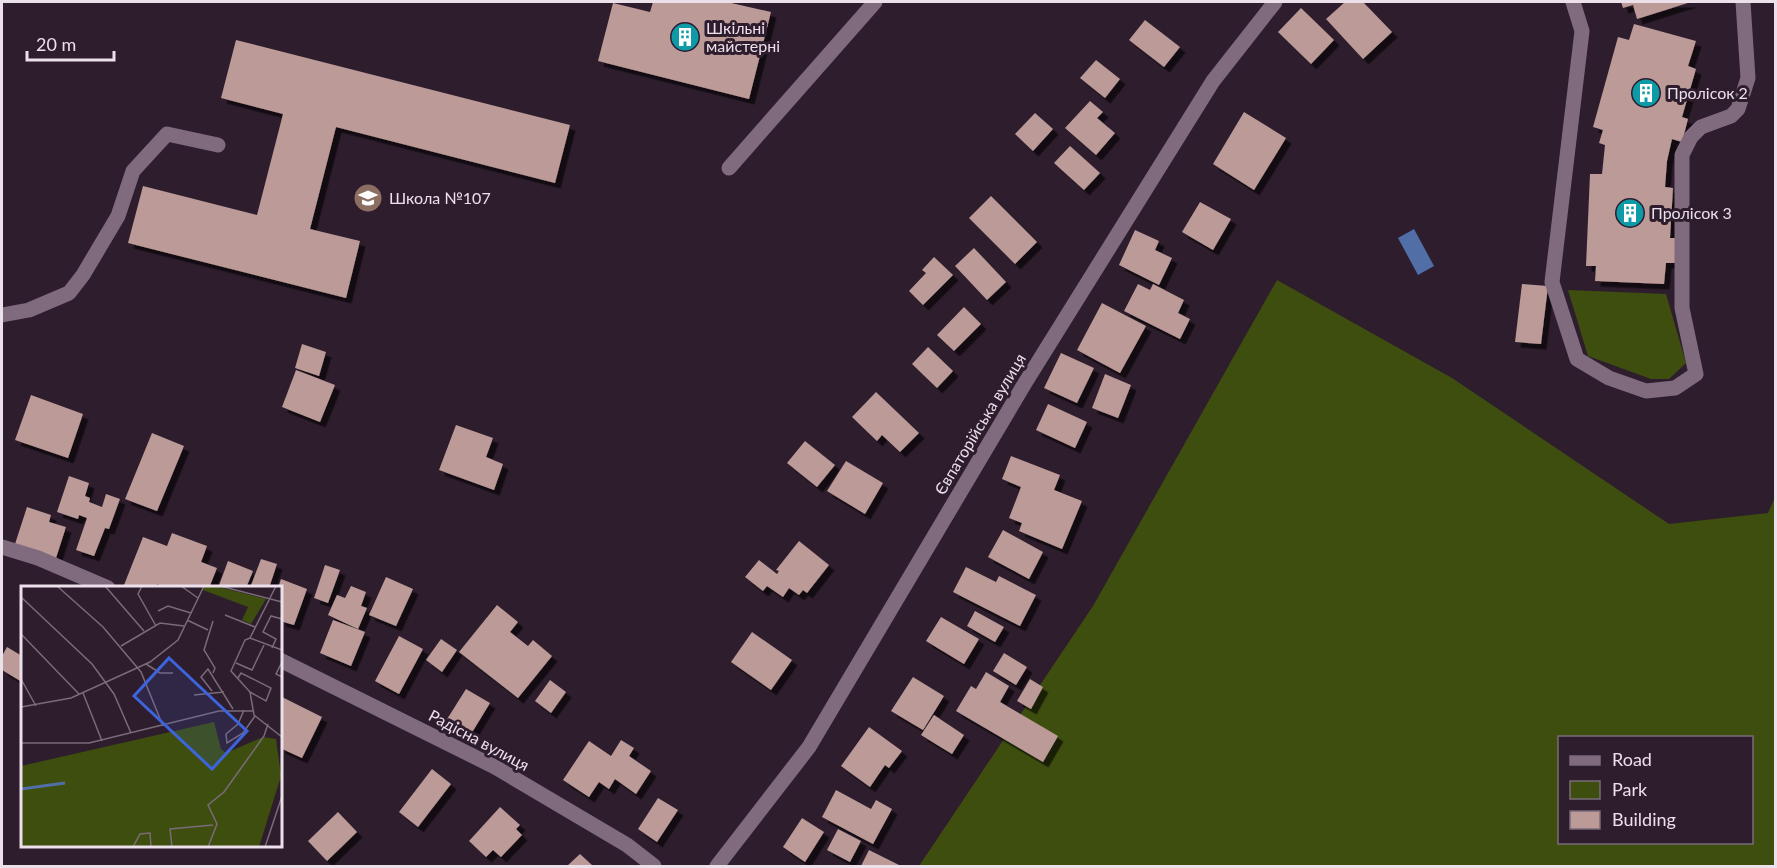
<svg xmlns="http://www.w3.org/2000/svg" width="1777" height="868" viewBox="0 0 1777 868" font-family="Lato,sans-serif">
	<defs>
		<filter id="shadow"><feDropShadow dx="5.5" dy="5.5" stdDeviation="0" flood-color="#0009"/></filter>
	</defs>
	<rect width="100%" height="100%" fill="#2e1d2d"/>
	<g fill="#3e4e0f" fill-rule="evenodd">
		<path d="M 1277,280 L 1452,378 L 1669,524 L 1768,513 L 1775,497 L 1775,866 L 919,866 L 1093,606 ZM 1560,738 L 1752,738 L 1752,842 L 1560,842 Z"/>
		<path d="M 1568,290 L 1666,294 L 1686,363 L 1669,379 L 1651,379 L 1588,356 Z"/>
	</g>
	<path fill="#516ea7" d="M 1414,229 L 1434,266 L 1418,275 L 1398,238 Z"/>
	<g fill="#bb9a98" filter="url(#shadow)">
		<path d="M 653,2 L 727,2 L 771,12 L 749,99 L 598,61 L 613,3 L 650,12 Z"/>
		<path d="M 1345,2 L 1363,2 L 1392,32 L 1363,59 L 1326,19 Z"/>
		<path d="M 1621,2 L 1691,2 L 1637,19 L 1633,5 L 1623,8 Z"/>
		<path d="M 1301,8 L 1334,40 L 1311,64 L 1278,32 Z"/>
		<path d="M 1145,20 L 1180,47 L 1164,67 L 1129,40 Z"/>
		<path d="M 1634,24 L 1696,41 L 1688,66 L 1696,69 L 1682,117 L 1688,119 L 1682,142 L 1672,139 L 1667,161 L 1665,187 L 1673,188 L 1670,238 L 1676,238 L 1675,263 L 1666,263 L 1664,284 L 1595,281 L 1596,266 L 1586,266 L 1590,174 L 1602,174 L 1605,145 L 1599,143 L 1603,130 L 1593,127 L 1618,37 L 1629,40 Z"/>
		<path d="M 236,40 L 570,125 L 555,183 L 336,127 L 310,229 L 360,241 L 346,298 L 128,243 L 143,186 L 257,215 L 283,114 L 221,98 Z"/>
		<path d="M 1096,60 L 1120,79 L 1105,98 L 1080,78 Z"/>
		<path d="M 1090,101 L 1103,112 L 1097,118 L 1115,133 L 1096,155 L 1065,128 Z"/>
		<path d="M 1244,112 L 1286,138 L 1254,190 L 1213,164 Z"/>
		<path d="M 1035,113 L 1053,129 L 1033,151 L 1015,134 Z"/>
		<path d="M 1070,146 L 1100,173 L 1084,190 L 1054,163 Z"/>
		<path d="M 991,196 L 1037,242 L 1015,264 L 969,218 Z"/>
		<path d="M 1200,202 L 1231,219 L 1213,250 L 1182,232 Z"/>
		<path d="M 1135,230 L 1159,241 L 1155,250 L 1172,258 L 1159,285 L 1119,265 Z"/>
		<path d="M 974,248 L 1006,282 L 987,300 L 955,266 Z"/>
		<path d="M 934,257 L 953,275 L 923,305 L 909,291 L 926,273 L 922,270 Z"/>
		<path d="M 1138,284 L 1150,290 L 1153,284 L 1184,300 L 1178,313 L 1190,319 L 1180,339 L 1124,311 Z"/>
		<path d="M 1522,284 L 1548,286 L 1541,344 L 1515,342 Z"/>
		<path d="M 1102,303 L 1146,326 L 1120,373 L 1077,350 Z"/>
		<path d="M 964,307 L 981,324 L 954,351 L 937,335 Z"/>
		<path d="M 302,344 L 326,352 L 319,376 L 295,368 Z"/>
		<path d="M 928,347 L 953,371 L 937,388 L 912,364 Z"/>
		<path d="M 1061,353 L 1094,368 L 1077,403 L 1044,388 Z"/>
		<path d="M 296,370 L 335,385 L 320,422 L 282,407 Z"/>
		<path d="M 1105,374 L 1131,385 L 1118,418 L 1092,408 Z"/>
		<path d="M 876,392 L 919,433 L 900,452 L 882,435 L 877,441 L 852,417 Z"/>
		<path d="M 31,395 L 83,414 L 68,458 L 15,440 Z"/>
		<path d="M 1048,404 L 1087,422 L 1075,448 L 1036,430 Z"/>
		<path d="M 456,425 L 493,438 L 486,457 L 503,464 L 494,490 L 439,470 Z"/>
		<path d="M 152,433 L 184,446 L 157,511 L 125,499 Z"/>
		<path d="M 805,441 L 835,465 L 817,487 L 787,463 Z"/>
		<path d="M 1011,456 L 1060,475 L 1054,490 L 1082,501 L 1062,549 L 1019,531 L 1022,523 L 1009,518 L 1021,487 L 1002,479 Z"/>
		<path d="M 846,461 L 883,483 L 865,514 L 827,491 Z"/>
		<path d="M 69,476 L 89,483 L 85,496 L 90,498 L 89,502 L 102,507 L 106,494 L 120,499 L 109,529 L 105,528 L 94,556 L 76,550 L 87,518 L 79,515 L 78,519 L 57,512 Z"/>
		<path d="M 27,507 L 51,515 L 49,522 L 66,527 L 56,558 L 15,544 Z"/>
		<path d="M 1003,530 L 1043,552 L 1029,579 L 988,557 Z"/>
		<path d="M 172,533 L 207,546 L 201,562 L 217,568 L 209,588 L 166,588 L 157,584 L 156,588 L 131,588 L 124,585 L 143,537 L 167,546 Z"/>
		<path d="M 799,541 L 829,565 L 807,593 L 803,590 L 799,595 L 789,588 L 783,597 L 767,586 L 763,591 L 745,577 L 759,560 L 777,574 L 779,571 L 776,570 Z"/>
		<path d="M 261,559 L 277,564 L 269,588 L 250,588 Z"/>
		<path d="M 228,561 L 253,571 L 246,588 L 218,588 Z"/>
		<path d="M 325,565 L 340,570 L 328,603 L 314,598 Z"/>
		<path d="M 966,567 L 996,582 L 999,576 L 1036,595 L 1020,626 L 953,592 Z"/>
		<path d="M 386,577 L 413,589 L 396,626 L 369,615 Z"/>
		<path d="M 281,579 L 307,589 L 294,625 L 280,621 L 280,588 L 278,588 Z"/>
		<path d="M 351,586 L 366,592 L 361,606 L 367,608 L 358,629 L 328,615 L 337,595 L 345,598 Z"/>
		<path d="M 497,605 L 518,622 L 510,632 L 528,646 L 533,640 L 552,656 L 518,698 L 459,652 Z"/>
		<path d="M 975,611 L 1004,627 L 995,642 L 967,626 Z"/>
		<path d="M 941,617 L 979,639 L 964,664 L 926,641 Z"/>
		<path d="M 333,620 L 365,632 L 351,666 L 320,653 Z"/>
		<path d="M 752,632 L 792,660 L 771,690 L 731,662 Z"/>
		<path d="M 399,636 L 423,649 L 399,694 L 375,681 Z"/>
		<path d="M 441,639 L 457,650 L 442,672 L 426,660 Z"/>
		<path d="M 7,647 L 22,656 L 22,682 L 2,670 L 2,656 Z"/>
		<path d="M 1004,653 L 1027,667 L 1016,685 L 993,671 Z"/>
		<path d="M 986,672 L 1009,686 L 1000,702 L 1058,736 L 1043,762 L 956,711 L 971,686 L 976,689 Z"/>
		<path d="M 913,677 L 944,696 L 923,730 L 891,711 Z"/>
		<path d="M 1030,679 L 1043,687 L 1031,709 L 1017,701 Z"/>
		<path d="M 550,680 L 566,692 L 551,713 L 535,701 Z"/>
		<path d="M 466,689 L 490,703 L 468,739 L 444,724 Z"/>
		<path d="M 282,697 L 322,717 L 302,758 L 280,748 Z"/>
		<path d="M 934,715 L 964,735 L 952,754 L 921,735 Z"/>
		<path d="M 869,727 L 902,751 L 889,768 L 885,765 L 870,787 L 841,766 Z"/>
		<path d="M 621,740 L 634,748 L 629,756 L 651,771 L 636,794 L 615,779 L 609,789 L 599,782 L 589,797 L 563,780 L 589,741 L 611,756 Z"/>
		<path d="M 432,769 L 451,784 L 418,827 L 399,812 Z"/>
		<path d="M 836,790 L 871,809 L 876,800 L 892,809 L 873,844 L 822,817 Z"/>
		<path d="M 658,798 L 678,810 L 657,842 L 638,829 Z"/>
		<path d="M 500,807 L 520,825 L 516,829 L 522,835 L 501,857 L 493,850 L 486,857 L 469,841 Z"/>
		<path d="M 338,812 L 357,832 L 327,861 L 308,841 Z"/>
		<path d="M 802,818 L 824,832 L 805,862 L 783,847 Z"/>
		<path d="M 838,829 L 861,841 L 850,862 L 827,850 Z"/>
		<path d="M 869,850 L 901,866 L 861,866 Z"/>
		<path d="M 580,854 L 593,866 L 567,866 Z"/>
	</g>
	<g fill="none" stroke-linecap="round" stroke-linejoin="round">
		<g stroke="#806b7e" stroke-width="15">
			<path d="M 1573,2 L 1582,31 L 1552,282 L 1577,359 L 1609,378 L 1646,391 L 1675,388 L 1696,374 L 1682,308 L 1682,155 L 1691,137 L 1701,127 L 1731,116 L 1738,109 L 1748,78 L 1743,2"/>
			<path d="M 729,168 L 875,2"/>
			<path d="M 2,315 L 29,310 L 69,293 L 83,275 L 118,216 L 133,171 L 167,134 L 218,145"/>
			<path d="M 2,547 L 38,558 L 108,588"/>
			<path d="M 280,660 L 495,767 L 627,845 L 654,866"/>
			<path d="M 717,866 L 809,747 L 1025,383 L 1213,81 L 1275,2"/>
		</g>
	</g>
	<defs>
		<g id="building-disc" transform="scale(1.5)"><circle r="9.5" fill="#0f9aa8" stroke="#2e1d2d"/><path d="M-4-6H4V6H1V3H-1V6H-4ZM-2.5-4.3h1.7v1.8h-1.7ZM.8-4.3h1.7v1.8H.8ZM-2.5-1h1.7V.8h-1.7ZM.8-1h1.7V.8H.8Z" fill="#fff"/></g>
		<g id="school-disc" transform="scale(1.5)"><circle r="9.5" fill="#8d6e63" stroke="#2e1d2d"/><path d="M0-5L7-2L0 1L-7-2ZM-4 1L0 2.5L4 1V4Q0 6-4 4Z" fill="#fff"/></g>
	</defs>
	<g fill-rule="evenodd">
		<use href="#building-disc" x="685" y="37"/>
		<use href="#building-disc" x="1646" y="93"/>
		<use href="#school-disc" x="368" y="198"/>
		<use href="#building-disc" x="1630" y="213"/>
	</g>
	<g text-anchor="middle" stroke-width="6" stroke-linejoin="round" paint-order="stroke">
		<g font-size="16" fill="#ece0eb" stroke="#2e1d2d" text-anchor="start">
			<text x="706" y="34">Шкільні<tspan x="706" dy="18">майстерні</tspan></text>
			<text x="1667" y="99">Пролісок 2</text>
			<text x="389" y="204">Школа №107</text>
			<text x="1651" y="219">Пролісок 3</text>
		</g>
		<g font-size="16" fill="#ece0eb" stroke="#2e1d2d">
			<text transform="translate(980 424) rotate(-59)" y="6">Євпаторійська вулиця</text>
			<text transform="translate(479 740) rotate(28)" y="6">Радісна вулиця</text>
		</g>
	</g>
	<g transform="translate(21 586)">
		<rect width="261" height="261" fill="#2e1d2d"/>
		<path d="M 183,0 L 194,0 L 245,13 L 230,38 L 221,34 L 227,21 L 182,4 ZM 193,136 L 200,163 L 205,167 L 242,151 L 255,153 L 260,190 L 238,261 L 0,261 L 0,180 Z" fill="#3e4e0f"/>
		<path fill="none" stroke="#516ea7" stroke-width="3" d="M 0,203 L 44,197"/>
		<path fill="none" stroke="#7a6b79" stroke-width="1.5" d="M 36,0 L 82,41 L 120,86 L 142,140M 84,0 L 123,45M 121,0 L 117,8 L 135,40M 160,0 L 177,12M 199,0 L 261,16M 255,0 L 229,52 L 261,64M 0,11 L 71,78 L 93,108 L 110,147M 137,25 L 147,20 L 170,27M 204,29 L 234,41M 166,34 L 187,44M 192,35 L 183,64 L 194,82 L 192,87M 0,48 L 58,108M 229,52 L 224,54 L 210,85 L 229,106 L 233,129 L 261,151M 100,60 L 139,37 L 163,40M 251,62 L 255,53 L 242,46 L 250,30 L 261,33M 261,76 L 255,88 L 261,91M 215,77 L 231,84 L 243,59M 125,78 L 139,87 L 152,87M 217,92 L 220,87 L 250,102 L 245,115 L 229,106M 0,93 L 15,120M 191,105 L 180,91 L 187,83 L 212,123M 62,107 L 81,155M 173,109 L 203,106M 0,121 L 50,112 L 129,76 L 157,54 L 183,0M 223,124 L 217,138 L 205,148 L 206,157 L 222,147 L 234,130M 0,157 L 68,157 L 198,125 L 232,125M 112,261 L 119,248 L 129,247 L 130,261M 151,261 L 149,243 L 192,239M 187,261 L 196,238 L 187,219 L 203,206 L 243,150 L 247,138M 244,261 L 261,210"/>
		<path fill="#3c64db" fill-opacity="0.15" stroke="#3c64db" stroke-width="3" d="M 148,72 L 226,145 L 191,183 L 113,110 Z"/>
		<rect width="261" height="261" fill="none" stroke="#ece0eb" stroke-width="3"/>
	</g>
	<rect width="1777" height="868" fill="none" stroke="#ece0eb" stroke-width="6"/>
	<rect x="1558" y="736" width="195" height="108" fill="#2e1d2d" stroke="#7a6b79" stroke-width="1.5"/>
	<rect x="1570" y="756" width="30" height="9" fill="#806b7e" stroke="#7a6b79" stroke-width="1.5"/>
	<text x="1612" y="766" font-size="18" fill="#ece0eb">Road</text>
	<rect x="1570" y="781" width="30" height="18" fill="#3e4e0f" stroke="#7a6b79" stroke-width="1.5"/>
	<text x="1612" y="796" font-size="18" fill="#ece0eb">Park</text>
	<rect x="1570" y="811" width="30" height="18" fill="#bb9a98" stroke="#7a6b79" stroke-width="1.5"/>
	<text x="1612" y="826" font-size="18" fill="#ece0eb">Building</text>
	<path d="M27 51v9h87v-9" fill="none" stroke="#ece0eb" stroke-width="3"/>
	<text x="36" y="51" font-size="18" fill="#ece0eb" stroke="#2e1d2d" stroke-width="4.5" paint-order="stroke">20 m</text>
</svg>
